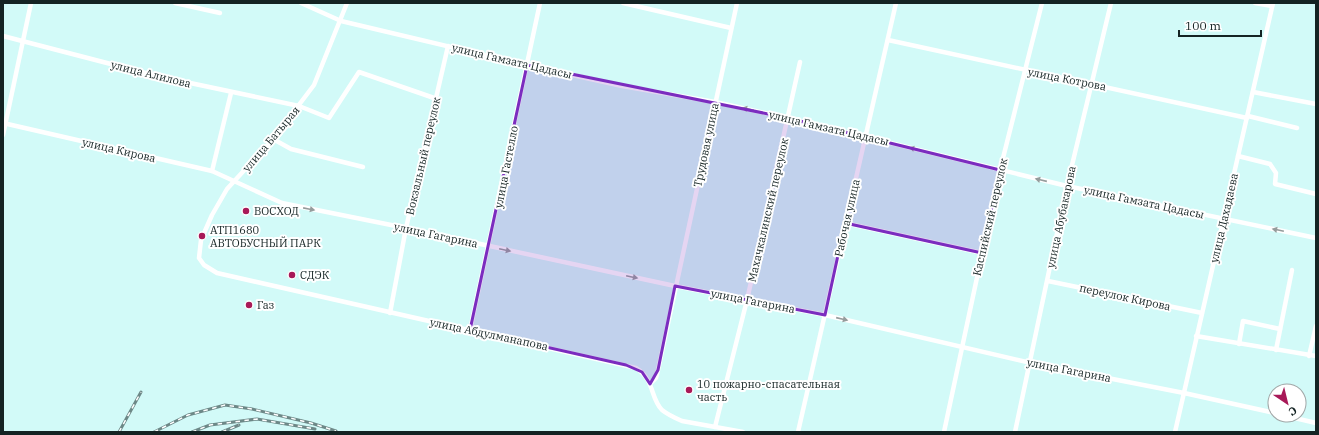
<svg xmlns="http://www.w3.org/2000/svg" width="1319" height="435" viewBox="0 0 1319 435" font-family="'IBM Plex Serif',serif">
	<rect width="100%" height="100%" fill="#d2faf8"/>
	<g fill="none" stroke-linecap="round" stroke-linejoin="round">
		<g stroke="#fff" stroke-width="4.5">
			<path d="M 175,3 L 220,13"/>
			<path d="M 301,3 L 341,21 L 527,65 L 622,86 L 715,102 L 788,118 L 1067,186 L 1316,238"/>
			<path d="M 347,3 L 314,85 L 273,139 L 227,189 L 212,215 L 201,240 L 199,258 L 204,265 L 217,273 L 636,368 C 655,380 650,398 662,410 C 667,414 675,418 682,421 L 743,432"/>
			<path d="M 623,3 L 731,28"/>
			<path d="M 1255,3 L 1272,6"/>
			<path d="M 3,36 L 157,76 L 299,106 L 329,118 L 359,72 L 437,99"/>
			<path d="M 888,40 L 1247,118"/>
			<path d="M 1253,92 L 1316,104"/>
			<path d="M 1248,116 L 1297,128"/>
			<path d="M 3,123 L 212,171 L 282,203 L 406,228 L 675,286 L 825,315 L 1031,363 L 1184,393 L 1275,413"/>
			<path d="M 3,135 L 31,3"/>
			<path d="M 273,139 L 291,149 L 363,167"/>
			<path d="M 1238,156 L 1270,164 L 1276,173 L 1275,184 L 1316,194"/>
			<path d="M 212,171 L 231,93"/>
			<path d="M 845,223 L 982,253"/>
			<path d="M 1048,281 L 1202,313"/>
			<path d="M 390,313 L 406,228 L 448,46"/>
			<path d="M 470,330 L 540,3"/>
			<path d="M 1196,336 L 1316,356"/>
			<path d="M 1239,344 L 1243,321 L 1280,329"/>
			<path d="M 1276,350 L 1292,270"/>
			<path d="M 1309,356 L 1316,326"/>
			<path d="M 650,384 L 656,378 L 658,370 L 737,3"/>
			<path d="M 1282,415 L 1316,423"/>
			<path d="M 715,427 L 747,300 L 800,62"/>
			<path d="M 798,432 C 831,289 864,146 896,3"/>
			<path d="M 944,432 L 1000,170 L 1042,3"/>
			<path d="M 1015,432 L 1067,186 L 1111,3"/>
			<path d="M 1175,432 L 1273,3"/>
		</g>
		<g stroke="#6d8887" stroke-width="3">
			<g id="rail">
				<path d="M 119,432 L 141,392"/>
				<path d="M 154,432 L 188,415 L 225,405 L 252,409 L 311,423 L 336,431"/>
				<path d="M 192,432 L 210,425 L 257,419 L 315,429"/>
				<path d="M 222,432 L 239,425"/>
			</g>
		</g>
		<use href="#rail" stroke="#fff" stroke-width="1.5" stroke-dasharray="4.5" stroke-linecap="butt"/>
	</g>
	<defs><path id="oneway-solid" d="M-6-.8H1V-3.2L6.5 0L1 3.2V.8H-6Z"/></defs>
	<g fill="#959c9c">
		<use href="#oneway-solid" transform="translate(748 109) rotate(-168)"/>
		<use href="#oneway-solid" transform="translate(915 149) rotate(-166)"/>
		<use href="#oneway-solid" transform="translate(1041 180) rotate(-167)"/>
		<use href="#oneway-solid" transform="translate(309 209) rotate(11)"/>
		<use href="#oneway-solid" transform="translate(1278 230) rotate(-168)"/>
		<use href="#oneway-solid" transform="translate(505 250) rotate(12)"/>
		<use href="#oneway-solid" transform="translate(632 277) rotate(12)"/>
		<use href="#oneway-solid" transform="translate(842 319) rotate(13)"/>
	</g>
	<path fill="#7b2cbf" fill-opacity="0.2" stroke="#7b2cbf" stroke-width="3" stroke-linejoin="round" d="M 527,65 L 788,118 L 1000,170 L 982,253 L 845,223 L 825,315 L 675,286 L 658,370 L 650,384 L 642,372 L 626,365 L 470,330 Z"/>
	<g fill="#a81958" stroke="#fff" stroke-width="1.5">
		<circle cx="246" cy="211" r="4"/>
		<circle cx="202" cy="236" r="4"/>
		<circle cx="292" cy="275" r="4"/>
		<circle cx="249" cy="305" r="4"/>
		<circle cx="689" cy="390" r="4"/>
	</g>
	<g text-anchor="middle" stroke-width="4" stroke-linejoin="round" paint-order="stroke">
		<g font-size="11" fill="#142323" stroke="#fff">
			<text transform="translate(512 61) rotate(13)" y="4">улица Гамзата Цадасы</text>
			<text transform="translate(151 74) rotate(14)" y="4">улица Алилова</text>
			<text transform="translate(1067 79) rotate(11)" y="4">улица Котрова</text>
			<text transform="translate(829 128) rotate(13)" y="4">улица Гамзата Цадасы</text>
			<text transform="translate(271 139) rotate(-50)" y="4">улица Батырая</text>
			<text transform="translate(706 145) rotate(-78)" y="4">Трудовая улица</text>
			<text transform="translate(119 150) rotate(13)" y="4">улица Кирова</text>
			<text transform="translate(423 156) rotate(-77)" y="4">Вокзальный переулок</text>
			<text transform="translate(506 167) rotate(-79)" y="4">улица Гастелло</text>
			<text transform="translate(1144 202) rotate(12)" y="4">улица Гамзата Цадасы</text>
			<text transform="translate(768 210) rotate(-77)" y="4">Махачкалинский переулок</text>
			<text transform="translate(990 217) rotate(-77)" y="4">Каспийский переулок</text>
			<text transform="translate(1061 217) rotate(-78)" y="4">улица Абубакарова</text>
			<text transform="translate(847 218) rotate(-77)" y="4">Рабочая улица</text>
			<text transform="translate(1224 218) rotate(-77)" y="4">улица Дахадаева</text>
			<text transform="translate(436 235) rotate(12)" y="4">улица Гагарина</text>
			<text transform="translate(1125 297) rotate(12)" y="4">переулок Кирова</text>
			<text transform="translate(753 301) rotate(11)" y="4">улица Гагарина</text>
			<text transform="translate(489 334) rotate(12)" y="4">улица Абдулманапова</text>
			<text transform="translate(1069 370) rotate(11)" y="4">улица Гагарина</text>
		</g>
		<g font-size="11" fill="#142323" stroke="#fff" text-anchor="start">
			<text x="254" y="215">ВОСХОД</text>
			<text x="210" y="234">АТП1680<tspan x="210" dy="13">АВТОБУСНЫЙ ПАРК</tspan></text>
			<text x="300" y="279">СДЭК</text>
			<text x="257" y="309">Газ</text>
			<text x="697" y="388">10 пожарно-спасательная<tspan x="697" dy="13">часть</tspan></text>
		</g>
	</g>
	<rect width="1319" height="435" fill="none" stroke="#142323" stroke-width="8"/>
	<g transform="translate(1287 403) rotate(145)"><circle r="19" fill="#ffffff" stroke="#a1a7a7"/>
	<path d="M0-3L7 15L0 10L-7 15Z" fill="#a81958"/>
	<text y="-6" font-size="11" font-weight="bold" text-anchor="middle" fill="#142323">С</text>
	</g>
	<path d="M1179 30v6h82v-6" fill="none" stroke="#142323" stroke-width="2"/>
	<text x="1185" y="30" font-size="12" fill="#142323" stroke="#ffffff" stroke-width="3" paint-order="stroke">100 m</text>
</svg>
